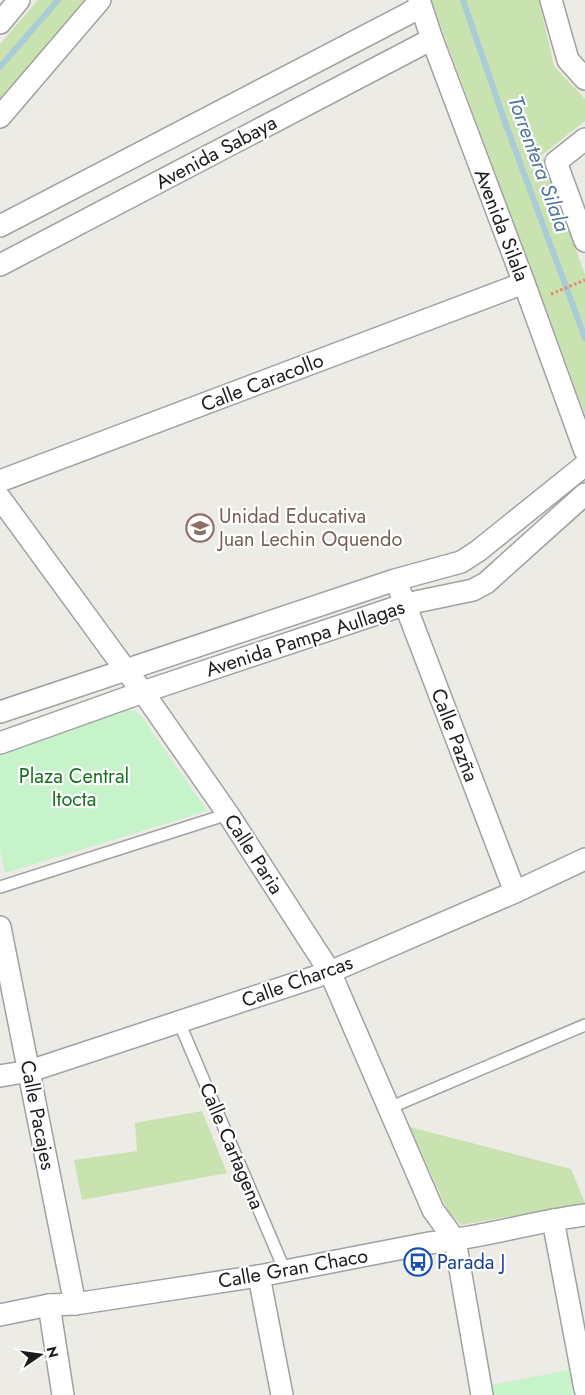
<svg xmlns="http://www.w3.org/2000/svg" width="585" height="1395" viewBox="0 0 585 1395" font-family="Jost,sans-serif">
	<rect width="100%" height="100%" fill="#edebe5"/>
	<g fill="#c8e2b0">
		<path d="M 38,0 L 88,0 L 0,103 L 0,44 Z"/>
		<path d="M 431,0 L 539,0 L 554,66 L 585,99 L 585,121 L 542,155 L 585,275 L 585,414 Z"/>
		<path d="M 202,1111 L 227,1173 L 82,1200 L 74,1160 L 137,1151 L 135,1123 Z"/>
		<path d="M 410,1127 L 571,1169 L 585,1203 L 461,1225 L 448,1212 Z"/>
	</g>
	<g fill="#c6f3ca">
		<path d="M 127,709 L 136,712 L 142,717 L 207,811 L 5,873 L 0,850 L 0,750 L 120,710 Z"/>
		<path d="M 569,1370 L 573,1395 L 493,1395 L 491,1385 Z"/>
	</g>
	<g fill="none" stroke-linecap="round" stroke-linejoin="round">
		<g stroke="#aaccd6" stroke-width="6">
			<path d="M 463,0 L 506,125 L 585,338"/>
			<path d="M 0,67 L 58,0"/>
		</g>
		<g stroke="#a1a1a1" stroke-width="14">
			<g id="lane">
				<path d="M 0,887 L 228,814"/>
				<path d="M 179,1022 L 285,1271"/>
				<path d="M 389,1108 L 585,1025"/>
			</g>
		</g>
		<g stroke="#a1a1a1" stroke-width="24">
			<g id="street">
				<path d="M 419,0 L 432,39 L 524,283 L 585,451"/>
				<path d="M 551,0 L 568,60 L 585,79"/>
				<path d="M 0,23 L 19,0"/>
				<path d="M 0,117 L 100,0"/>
				<path d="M 585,139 L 556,162 L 585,241"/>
				<path d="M 0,226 L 421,7"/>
				<path d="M 0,265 L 432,39"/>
				<path d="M 0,481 L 524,283"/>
				<path d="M 0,498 L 125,669 L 143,692 L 228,814 L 330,972 L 433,1210 L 455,1240 L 482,1395"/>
				<path d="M 400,591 L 515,892"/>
				<path d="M 0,712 L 395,580 L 461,562 L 478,551 L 585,465"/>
				<path d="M 0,743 L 143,692 L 406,604 L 473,590 L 486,583 L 585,494"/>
				<path d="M 0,927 L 75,1304"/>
				<path d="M 0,1076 L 30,1071 L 330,972 L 515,892 L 585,859"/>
				<path d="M 553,1220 L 585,1389"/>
				<path d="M 259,1276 L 282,1395"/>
				<path d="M 49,1305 L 63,1395"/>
				<path d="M 0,1315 L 49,1305 L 75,1304 L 259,1276 L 429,1243 C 481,1238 532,1222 585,1215"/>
			</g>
		</g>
		<path stroke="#ea8579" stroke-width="3" stroke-dasharray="2.5 2.5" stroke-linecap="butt" d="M 551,294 L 585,280"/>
		<use href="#lane" stroke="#fff" stroke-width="11"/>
		<use href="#street" stroke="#fff" stroke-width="21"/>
	</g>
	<defs>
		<g id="school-ring" transform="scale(1.4375)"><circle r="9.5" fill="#fff" stroke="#8d6e63" stroke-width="1.5"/><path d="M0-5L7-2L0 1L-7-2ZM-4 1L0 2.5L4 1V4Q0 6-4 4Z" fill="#8d6e63"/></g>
		<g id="bus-ring" transform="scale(1.4375)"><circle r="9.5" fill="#fff" stroke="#1a4fb4" stroke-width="1.5"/><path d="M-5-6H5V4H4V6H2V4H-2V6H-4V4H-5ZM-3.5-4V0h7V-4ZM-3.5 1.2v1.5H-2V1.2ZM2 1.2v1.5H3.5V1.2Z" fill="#1a4fb4"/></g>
	</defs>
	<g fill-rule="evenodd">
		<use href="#school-ring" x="200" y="528"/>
		<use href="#bus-ring" x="418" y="1262"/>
	</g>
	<g text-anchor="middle" stroke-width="4.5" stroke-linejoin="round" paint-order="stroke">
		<g font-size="20" fill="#1d1d1d" stroke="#fff">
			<text transform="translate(216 152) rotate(-28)" y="7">Avenida Sabaya</text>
			<text transform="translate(502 225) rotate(69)" y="7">Avenida Silala</text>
			<text transform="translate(262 382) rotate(-21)" y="7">Calle Caracollo</text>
			<text transform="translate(305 638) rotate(-18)" y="7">Avenida Pampa Aullagas</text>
			<text transform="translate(455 735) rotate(69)" y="7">Calle Pazña</text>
			<text transform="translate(254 854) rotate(57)" y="7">Calle Paria</text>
			<text transform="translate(297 981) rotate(-20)" y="7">Calle Charcas</text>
			<text transform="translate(38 1115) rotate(79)" y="7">Calle Pacajes</text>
			<text transform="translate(232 1146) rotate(67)" y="7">Calle Cartagena</text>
			<text transform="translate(293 1268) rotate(-10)" y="7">Calle Gran Chaco</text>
		</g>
		<g font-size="20" fill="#785e54" stroke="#fff" text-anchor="start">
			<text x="219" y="523">Unidad Educativa<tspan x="219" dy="23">Juan Lechin Oquendo</tspan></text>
		</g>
		<g font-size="20" fill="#17701f" stroke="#fff">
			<text x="74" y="783">Plaza Central<tspan x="74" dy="23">Itocta</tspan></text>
		</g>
		<g font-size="20" fill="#164399" stroke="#fff" text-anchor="start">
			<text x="437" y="1269">Parada J</text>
		</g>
		<g font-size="21" font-style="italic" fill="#51769c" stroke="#fff">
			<text transform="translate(539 164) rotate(70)" y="7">Torrentera Silala</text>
		</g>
	</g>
	<g transform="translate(40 1355) rotate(77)" stroke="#ffffff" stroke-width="4" paint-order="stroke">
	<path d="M0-4L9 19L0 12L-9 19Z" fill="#1d1d1d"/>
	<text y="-8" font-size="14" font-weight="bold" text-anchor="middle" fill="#1d1d1d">N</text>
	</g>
</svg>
